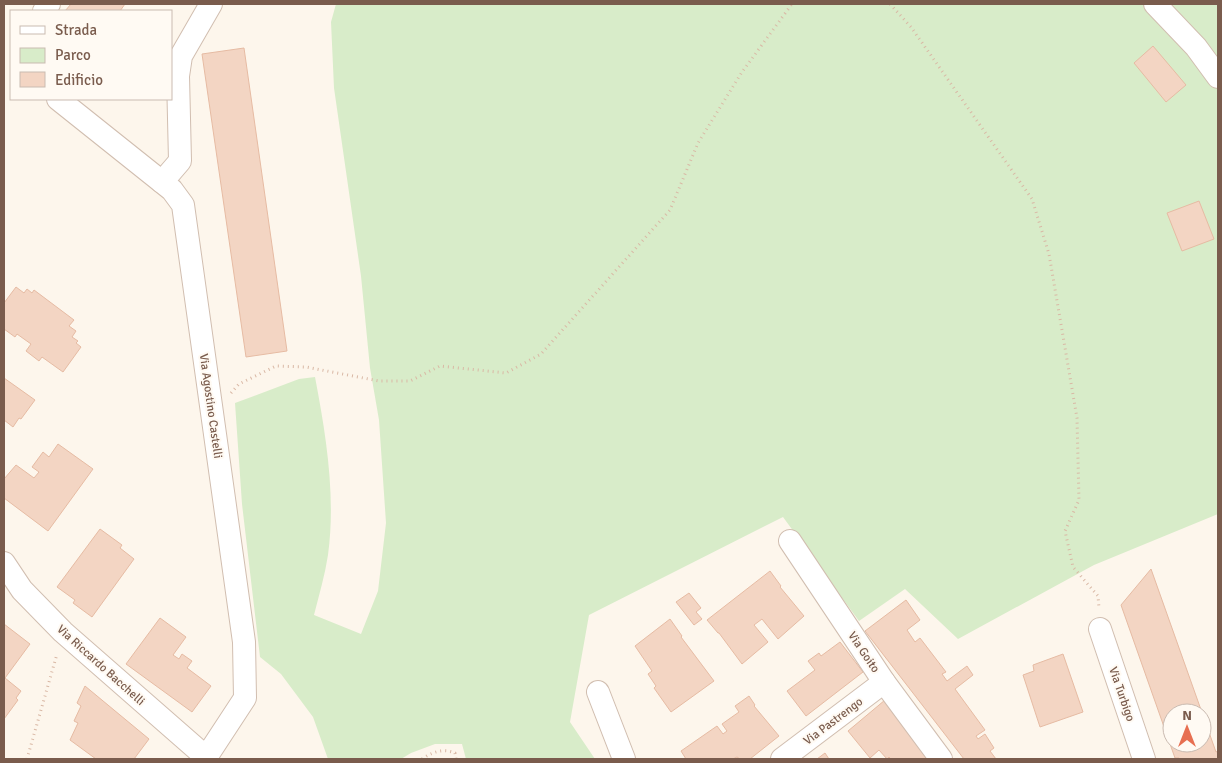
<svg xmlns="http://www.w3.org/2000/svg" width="1222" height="763" viewBox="0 0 1222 763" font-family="Signika,sans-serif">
	<rect width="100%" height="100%" fill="#fdf6ec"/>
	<path fill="#d8ecc9" d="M 336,4 L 1218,4 L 1218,514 L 1094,565 L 958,639 L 905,589 L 859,621 L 783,517 L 589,615 L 570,722 L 595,759 L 466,759 L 462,744 L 435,744 L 411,753 L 401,759 L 328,759 L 313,717 L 281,674 L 260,657 L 242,504 L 235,403 L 299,379 L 315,377 C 326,435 336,496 328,555 C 325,575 319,595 314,615 L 361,634 L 378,591 L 386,523 L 379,420 L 370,368 L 361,276 L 334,88 L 331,22 Z"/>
	<g fill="#f3d5c3" stroke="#e6bba3" fill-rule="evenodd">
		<path d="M 71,4 L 125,4 L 120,11 L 65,11 Z"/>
		<path d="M 1153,46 L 1186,85 L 1166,102 L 1134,63 Z"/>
		<path d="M 244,48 L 287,351 L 246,357 L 202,54 Z"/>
		<path d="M 1199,201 L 1214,239 L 1182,251 L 1167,213 Z"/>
		<path d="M 16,287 L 24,293 L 27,289 L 32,293 L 34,290 L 74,320 L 69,326 L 76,331 L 72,337 L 78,341 L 76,343 L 81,347 L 63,372 L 42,357 L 39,361 L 26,351 L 31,344 L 17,334 L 15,337 L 4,329 L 4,303 Z"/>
		<path d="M 4,378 L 35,400 L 21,419 L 19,418 L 13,427 L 4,420 Z"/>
		<path d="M 58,444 L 93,469 L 48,531 L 4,498 L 4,479 L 16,465 L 34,478 L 39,472 L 32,467 L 43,452 L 49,457 Z"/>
		<path d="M 100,529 L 122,545 L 120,548 L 134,559 L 92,617 L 73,603 L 75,600 L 57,587 Z"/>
		<path d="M 1151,569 L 1216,752 L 1218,751 L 1218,759 L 1179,759 L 1179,758 L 1175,758 L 1121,605 ZM 1172,713 L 1202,713 L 1202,743 L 1172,743 Z"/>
		<path d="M 770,571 L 781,586 L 780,587 L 804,616 L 778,639 L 762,619 L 754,625 L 768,642 L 742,664 L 719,633 L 718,633 L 707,620 Z"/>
		<path d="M 689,593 L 701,608 L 696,612 L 702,619 L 694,625 L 676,602 Z"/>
		<path d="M 906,600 L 920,620 L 907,630 L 915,642 L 920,638 L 946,672 L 942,674 L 947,681 L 967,666 L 973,675 L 955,689 L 985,730 L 976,736 L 978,739 L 985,734 L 994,748 L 990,751 L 996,759 L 964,759 L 865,631 Z"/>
		<path d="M 160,618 L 186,637 L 173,655 L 179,659 L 182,654 L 192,661 L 187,668 L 211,686 L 192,712 L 126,664 Z"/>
		<path d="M 670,619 L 682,636 L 681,637 L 714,681 L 671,712 L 654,688 L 656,686 L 648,674 L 652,671 L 635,646 Z"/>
		<path d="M 4,624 L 30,644 L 5,678 L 21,691 L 16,698 L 18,700 L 4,719 Z"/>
		<path d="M 840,642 L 863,672 L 806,716 L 787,691 L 815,670 L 808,661 L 819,653 L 821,656 Z"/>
		<path d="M 1063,654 L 1083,712 L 1040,727 L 1023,675 L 1034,671 L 1033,665 Z"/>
		<path d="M 85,686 L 149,739 L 134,759 L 96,759 L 70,740 L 78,723 L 74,721 L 81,706 L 77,703 Z"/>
		<path d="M 749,696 L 755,705 L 754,706 L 779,736 L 750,759 L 740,759 L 737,757 L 733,759 L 686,759 L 681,751 L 717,726 L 723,734 L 727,731 L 722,724 L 739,712 L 735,706 Z"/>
		<path d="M 885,700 L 930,759 L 891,759 L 889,757 L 887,759 L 879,750 L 870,758 L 848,731 Z"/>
		<path d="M 825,753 L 829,759 L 817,759 Z"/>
	</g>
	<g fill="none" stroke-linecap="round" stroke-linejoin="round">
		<g stroke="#d1beb0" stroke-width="24">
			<g id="minor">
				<path d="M 1155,4 L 1196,47 L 1218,77"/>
				<path d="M 44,11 L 49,4"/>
				<path d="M 58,99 L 172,190 L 183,205 L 244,642 L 245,698 L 205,759"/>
				<path d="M 162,182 L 180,161 L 178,76 L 181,56 L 211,4"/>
				<path d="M 790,541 L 884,682 L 941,759"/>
				<path d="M 4,563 L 22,590 L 63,632 L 207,758"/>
				<path d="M 1100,629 L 1144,759"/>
				<path d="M 598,692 L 624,759"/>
				<path d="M 782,759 L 884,682"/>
			</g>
		</g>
		<g stroke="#d9b8a5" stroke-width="3" stroke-dasharray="1 4" stroke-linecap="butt">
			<path d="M 890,4 L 911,27 L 1032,199 L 1049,254 L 1077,418 L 1079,500 L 1065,531 L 1073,567 L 1098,596 L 1099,608"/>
			<path d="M 231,393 L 239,384 L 276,366 L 306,367 L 379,381 L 410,381 L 440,366 L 506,373 L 541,354 L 670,210 L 698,143 L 742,72 L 792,4"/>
			<path d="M 27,759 L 57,654"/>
			<path d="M 422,759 C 432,752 443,748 455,753 L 456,759"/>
		</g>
		<use href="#minor" stroke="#fff" stroke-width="22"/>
	</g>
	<g text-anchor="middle" stroke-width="4" stroke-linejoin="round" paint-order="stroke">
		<g font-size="12" fill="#7a5c4d" stroke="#fffaf3">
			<text transform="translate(211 406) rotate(82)" y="4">Via Agostino Castelli</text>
			<text transform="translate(864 652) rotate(56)" y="4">Via Goito</text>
			<text transform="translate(101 665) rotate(42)" y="4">Via Riccardo Bacchelli</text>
			<text transform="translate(1122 694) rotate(71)" y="4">Via Turbigo</text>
			<text transform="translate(833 721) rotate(-37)" y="4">Via Pastrengo</text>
		</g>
	</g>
	<rect width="1222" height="763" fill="none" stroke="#7a5c4d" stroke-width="10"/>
	<rect x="10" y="10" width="162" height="90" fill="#fffaf3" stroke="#cabbb1"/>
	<rect x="20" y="26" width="25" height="8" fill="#ffffff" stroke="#cabbb1"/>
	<text x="55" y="35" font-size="15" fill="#7a5c4d">Strada</text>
	<rect x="20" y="48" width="25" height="15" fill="#d8ecc9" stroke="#cabbb1"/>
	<text x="55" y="60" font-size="15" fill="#7a5c4d">Parco</text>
	<rect x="20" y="72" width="25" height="15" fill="#f3d5c3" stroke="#cabbb1"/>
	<text x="55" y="85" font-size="15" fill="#7a5c4d">Edificio</text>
	<g transform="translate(1187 728)"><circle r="24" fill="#fffaf3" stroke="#cabbb1"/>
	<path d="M0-4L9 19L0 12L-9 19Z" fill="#e76f51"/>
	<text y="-8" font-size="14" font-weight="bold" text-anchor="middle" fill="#7a5c4d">N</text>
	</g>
</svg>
